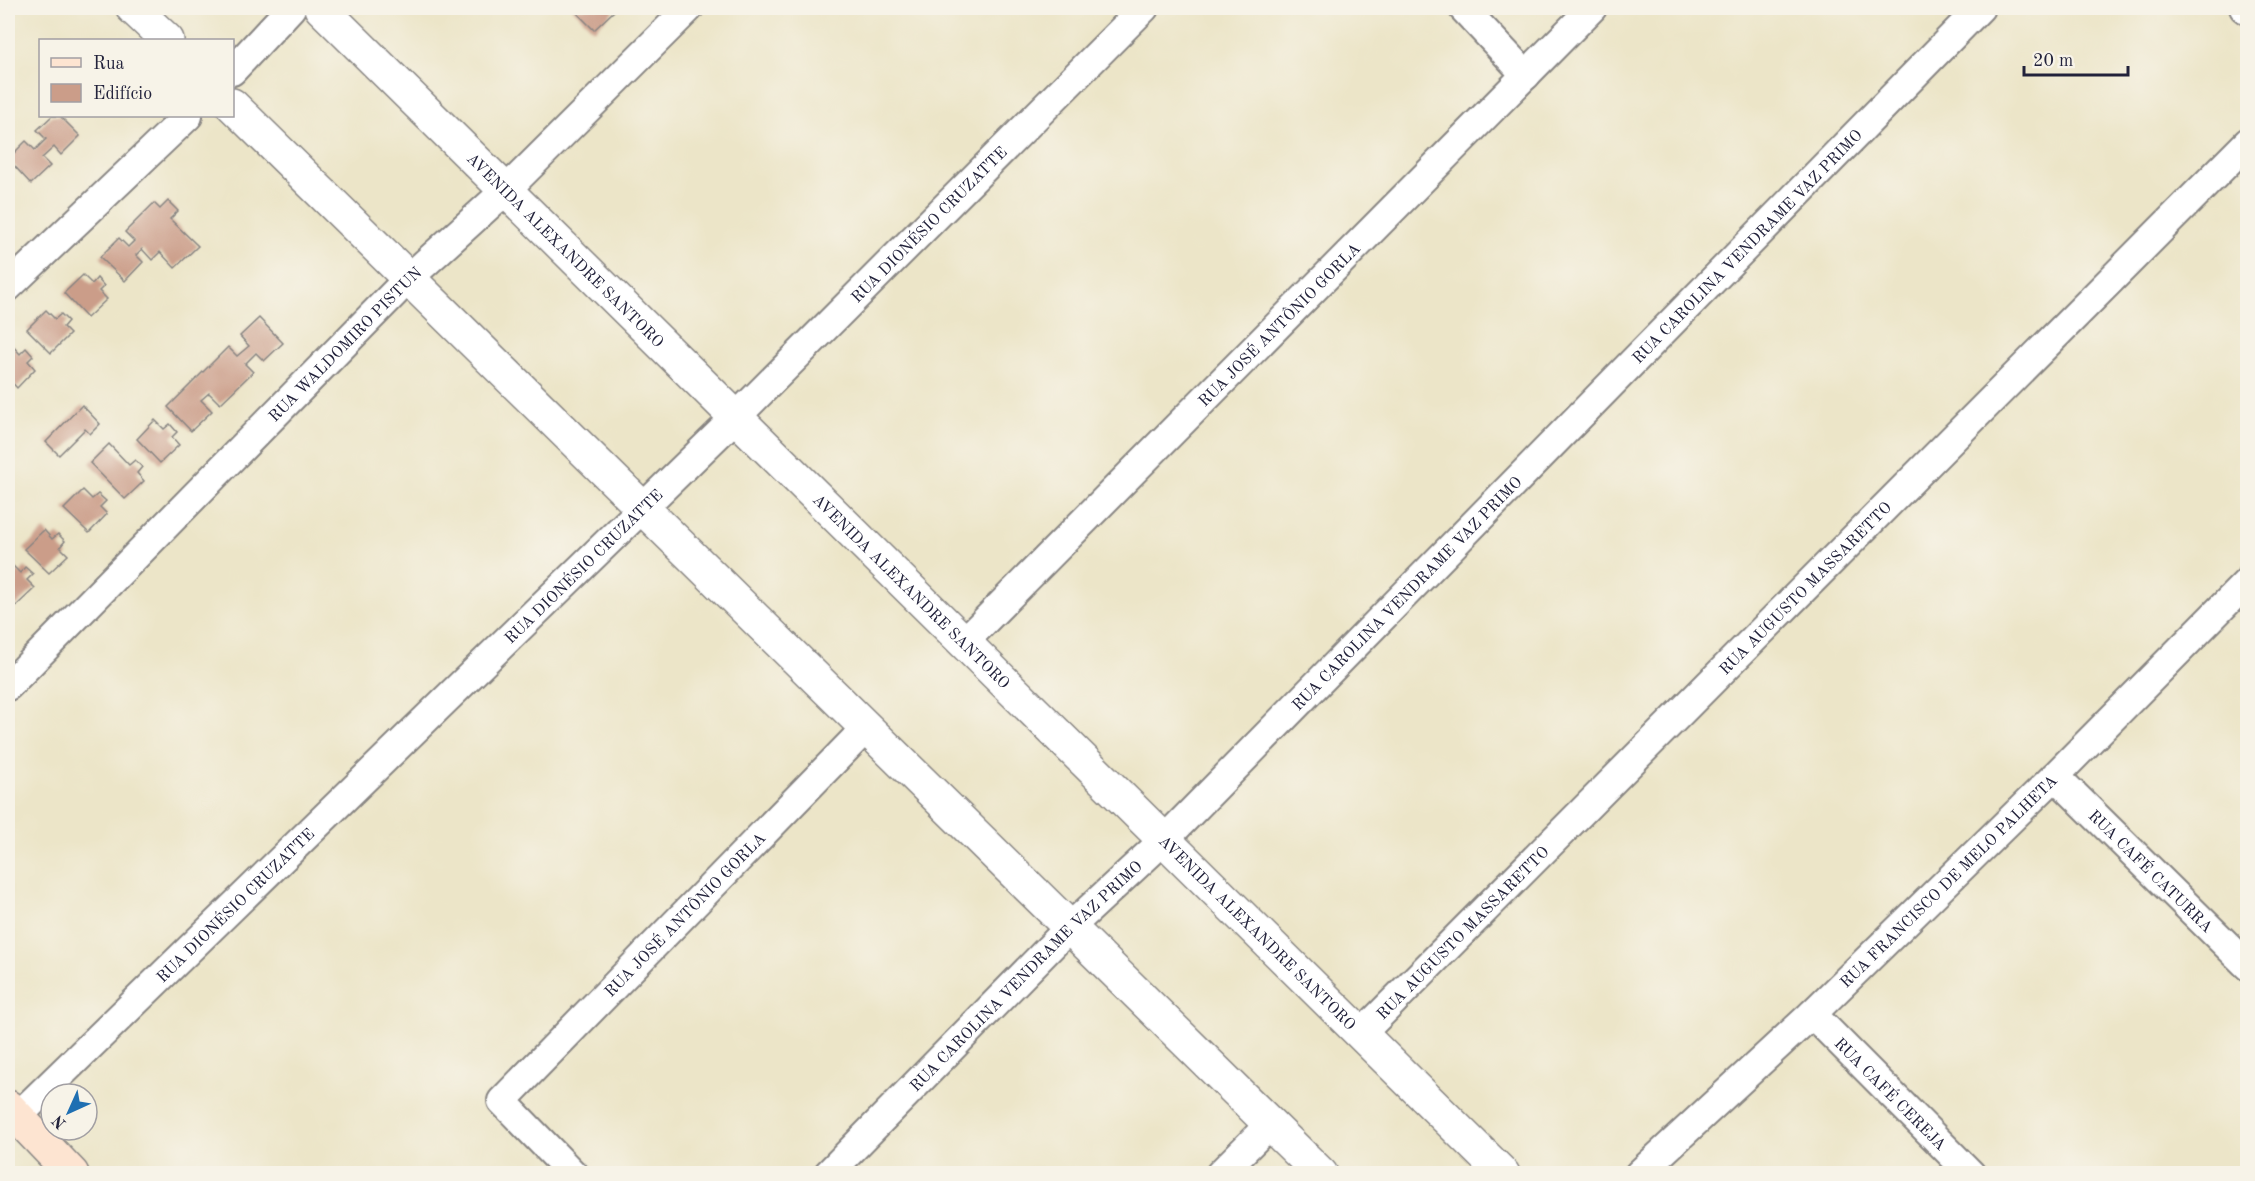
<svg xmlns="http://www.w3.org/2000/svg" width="2255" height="1181" viewBox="0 0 2255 1181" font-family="'Old Standard TT',serif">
	<rect width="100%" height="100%" fill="#f7f3e8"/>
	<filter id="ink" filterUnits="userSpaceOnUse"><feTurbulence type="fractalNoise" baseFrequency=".0167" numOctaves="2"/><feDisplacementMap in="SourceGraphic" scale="12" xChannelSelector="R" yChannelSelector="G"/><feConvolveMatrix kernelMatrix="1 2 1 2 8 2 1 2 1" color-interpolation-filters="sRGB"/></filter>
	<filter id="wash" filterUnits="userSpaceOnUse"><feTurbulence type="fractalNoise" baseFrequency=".008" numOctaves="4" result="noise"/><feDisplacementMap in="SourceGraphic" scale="24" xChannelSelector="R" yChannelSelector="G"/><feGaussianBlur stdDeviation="1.35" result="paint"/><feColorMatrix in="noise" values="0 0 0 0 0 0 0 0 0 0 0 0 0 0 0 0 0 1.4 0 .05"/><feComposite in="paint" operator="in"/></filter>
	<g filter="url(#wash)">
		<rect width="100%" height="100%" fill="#ece5c8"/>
		<g id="blocks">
			<g fill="#cb9d89">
				<path d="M 572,8 L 611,8 L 614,11 L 594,30 Z"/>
				<path d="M 52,116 L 60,116 L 80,136 L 61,155 L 54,147 L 42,158 L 50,166 L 31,184 L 8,159 L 26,141 L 35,150 L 46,139 L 37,130 Z"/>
				<path d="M 168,201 L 178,211 L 170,219 L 198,246 L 175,268 L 160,252 L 152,260 L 142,249 L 136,255 L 143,262 L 125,281 L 100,257 L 119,238 L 128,247 L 134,241 L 125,232 L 154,203 L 160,209 Z"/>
				<path d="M 83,275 L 92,284 L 97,278 L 104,286 L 99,291 L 107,299 L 87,318 L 64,293 Z"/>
				<path d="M 46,310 L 55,319 L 61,314 L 68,321 L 63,327 L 70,334 L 51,353 L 27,329 Z"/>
				<path d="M 259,318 L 283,343 L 264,361 L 256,353 L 245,364 L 253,372 L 220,404 L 209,393 L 201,400 L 212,411 L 191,431 L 168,407 L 228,347 L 237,356 L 249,346 L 240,336 Z"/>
				<path d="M 11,344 L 20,354 L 26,348 L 33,356 L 28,361 L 35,369 L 17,388 L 8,378 L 8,348 Z"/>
				<path d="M 82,405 L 100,424 L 90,434 L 85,429 L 59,455 L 46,442 Z"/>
				<path d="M 155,420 L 164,429 L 170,424 L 177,432 L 172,437 L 179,445 L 160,463 L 137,439 Z"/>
				<path d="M 109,444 L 129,465 L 135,460 L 142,467 L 137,473 L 144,481 L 125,499 L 90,463 Z"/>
				<path d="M 83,490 L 92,499 L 98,494 L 106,501 L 100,507 L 107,514 L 89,533 L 64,509 Z"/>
				<path d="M 44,530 L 52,539 L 58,534 L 65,541 L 60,547 L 68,555 L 49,573 L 24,549 Z"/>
				<path d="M 11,564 L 20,573 L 25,567 L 33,574 L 27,580 L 35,588 L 16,606 L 8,598 L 8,567 Z"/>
			</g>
		</g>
	</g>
	<g filter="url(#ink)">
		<use href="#blocks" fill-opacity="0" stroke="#878482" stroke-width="1.5"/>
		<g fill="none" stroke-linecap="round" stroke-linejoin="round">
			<g stroke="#878482" stroke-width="32">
				<g id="minor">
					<path d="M 1463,8 L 1526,75"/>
					<path d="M 2244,8 L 2248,11"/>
					<path d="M 232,71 L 291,8"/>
					<path d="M 8,287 L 188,116"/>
					<path id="s1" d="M 965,641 L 1592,8"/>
					<path id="s2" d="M 8,686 L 409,278 L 506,190 L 689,8"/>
					<path id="s3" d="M 2055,776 L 2248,966"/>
					<path id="s4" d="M 1812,1014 L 1971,1174"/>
					<path id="s5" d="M 1362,1033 L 2248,142"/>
					<path id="s6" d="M 17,1117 L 736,417 L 1144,8"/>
					<path id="s7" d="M 573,1174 L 502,1101 L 867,727"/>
					<path id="s8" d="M 828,1174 L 1070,927 L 1165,839 L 1980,8"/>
					<path d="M 1220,1174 L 1271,1123"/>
					<path id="s9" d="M 1639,1174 L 1812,1014 L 2055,776 L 2248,581"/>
				</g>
			</g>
			<g stroke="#878482" stroke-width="36">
				<g id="tertiary">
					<path d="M 133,8 L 167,40"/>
					<path id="s10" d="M 321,8 L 1503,1174"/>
					<path d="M 232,105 L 1321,1174"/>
				</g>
			</g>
			<g stroke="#878482" stroke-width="36">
				<path id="secondary" d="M 8,1107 L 72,1174"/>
			</g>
			<use href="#minor" stroke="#fff" stroke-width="28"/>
			<use href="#tertiary" stroke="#fff" stroke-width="33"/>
			<use href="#secondary" stroke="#fde4d1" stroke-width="33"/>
		</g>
	</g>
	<g text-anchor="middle" stroke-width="4.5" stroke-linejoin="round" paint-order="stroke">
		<g font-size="16" fill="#22223b" stroke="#f7f3e8">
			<text dy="6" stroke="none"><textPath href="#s6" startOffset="1276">RUA DIONÉSIO CRUZATTE</textPath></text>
			<text dy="6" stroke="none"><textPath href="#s8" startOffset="1306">RUA CAROLINA VENDRAME VAZ PRIMO</textPath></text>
			<text dy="6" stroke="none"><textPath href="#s10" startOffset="344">AVENIDA ALEXANDRE SANTORO</textPath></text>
			<text dy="6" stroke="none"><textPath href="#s1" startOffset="446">RUA JOSÉ ANTÔNIO GORLA</textPath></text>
			<text dy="6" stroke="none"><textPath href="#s2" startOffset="480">RUA WALDOMIRO PISTUN</textPath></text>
			<text dy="6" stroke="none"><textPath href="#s6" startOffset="790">RUA DIONÉSIO CRUZATTE</textPath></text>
			<text dy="6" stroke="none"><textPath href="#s5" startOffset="628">RUA AUGUSTO MASSARETTO</textPath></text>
			<text dy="6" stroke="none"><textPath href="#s10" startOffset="830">AVENIDA ALEXANDRE SANTORO</textPath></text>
			<text dy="6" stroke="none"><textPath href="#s8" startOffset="820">RUA CAROLINA VENDRAME VAZ PRIMO</textPath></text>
			<text dy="6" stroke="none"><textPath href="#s3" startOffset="135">RUA CAFÉ CATURRA</textPath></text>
			<text dy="6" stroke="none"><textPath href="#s9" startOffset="426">RUA FRANCISCO DE MELO PALHETA</textPath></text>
			<text dy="6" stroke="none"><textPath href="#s6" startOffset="304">RUA DIONÉSIO CRUZATTE</textPath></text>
			<text dy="6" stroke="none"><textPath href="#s7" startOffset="363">RUA JOSÉ ANTÔNIO GORLA</textPath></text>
			<text dy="6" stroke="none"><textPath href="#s10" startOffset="1316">AVENIDA ALEXANDRE SANTORO</textPath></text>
			<text dy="6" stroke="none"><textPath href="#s5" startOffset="142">RUA AUGUSTO MASSARETTO</textPath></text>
			<text dy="6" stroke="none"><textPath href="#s8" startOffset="280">RUA CAROLINA VENDRAME VAZ PRIMO</textPath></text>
			<text dy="6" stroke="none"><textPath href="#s4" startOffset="112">RUA CAFÉ CEREJA</textPath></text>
		</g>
	</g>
	<rect width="2255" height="1181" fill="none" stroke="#f7f3e8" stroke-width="30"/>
	<rect x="39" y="39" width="195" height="78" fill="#f7f3e8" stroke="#a29fa3" stroke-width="1.5"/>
	<rect x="51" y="58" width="30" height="9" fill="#fde4d1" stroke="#a29fa3" stroke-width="1.5"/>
	<text x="93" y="69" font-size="18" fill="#22223b">Rua</text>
	<rect x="51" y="84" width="30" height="18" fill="#cb9d89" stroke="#a29fa3" stroke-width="1.5"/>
	<text x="93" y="99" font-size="18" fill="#22223b">Edifício</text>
	<g transform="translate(69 1112) rotate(225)"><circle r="28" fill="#f7f3e8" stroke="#a29fa3" stroke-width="1.5"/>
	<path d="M0-4.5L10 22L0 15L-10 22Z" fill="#1f6fb2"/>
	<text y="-9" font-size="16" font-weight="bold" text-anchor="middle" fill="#22223b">N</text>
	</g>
	<path d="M2024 66v9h104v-9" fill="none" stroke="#22223b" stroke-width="3"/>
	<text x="2033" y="66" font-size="18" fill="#22223b" stroke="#f7f3e8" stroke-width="4.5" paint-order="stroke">20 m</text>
</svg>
